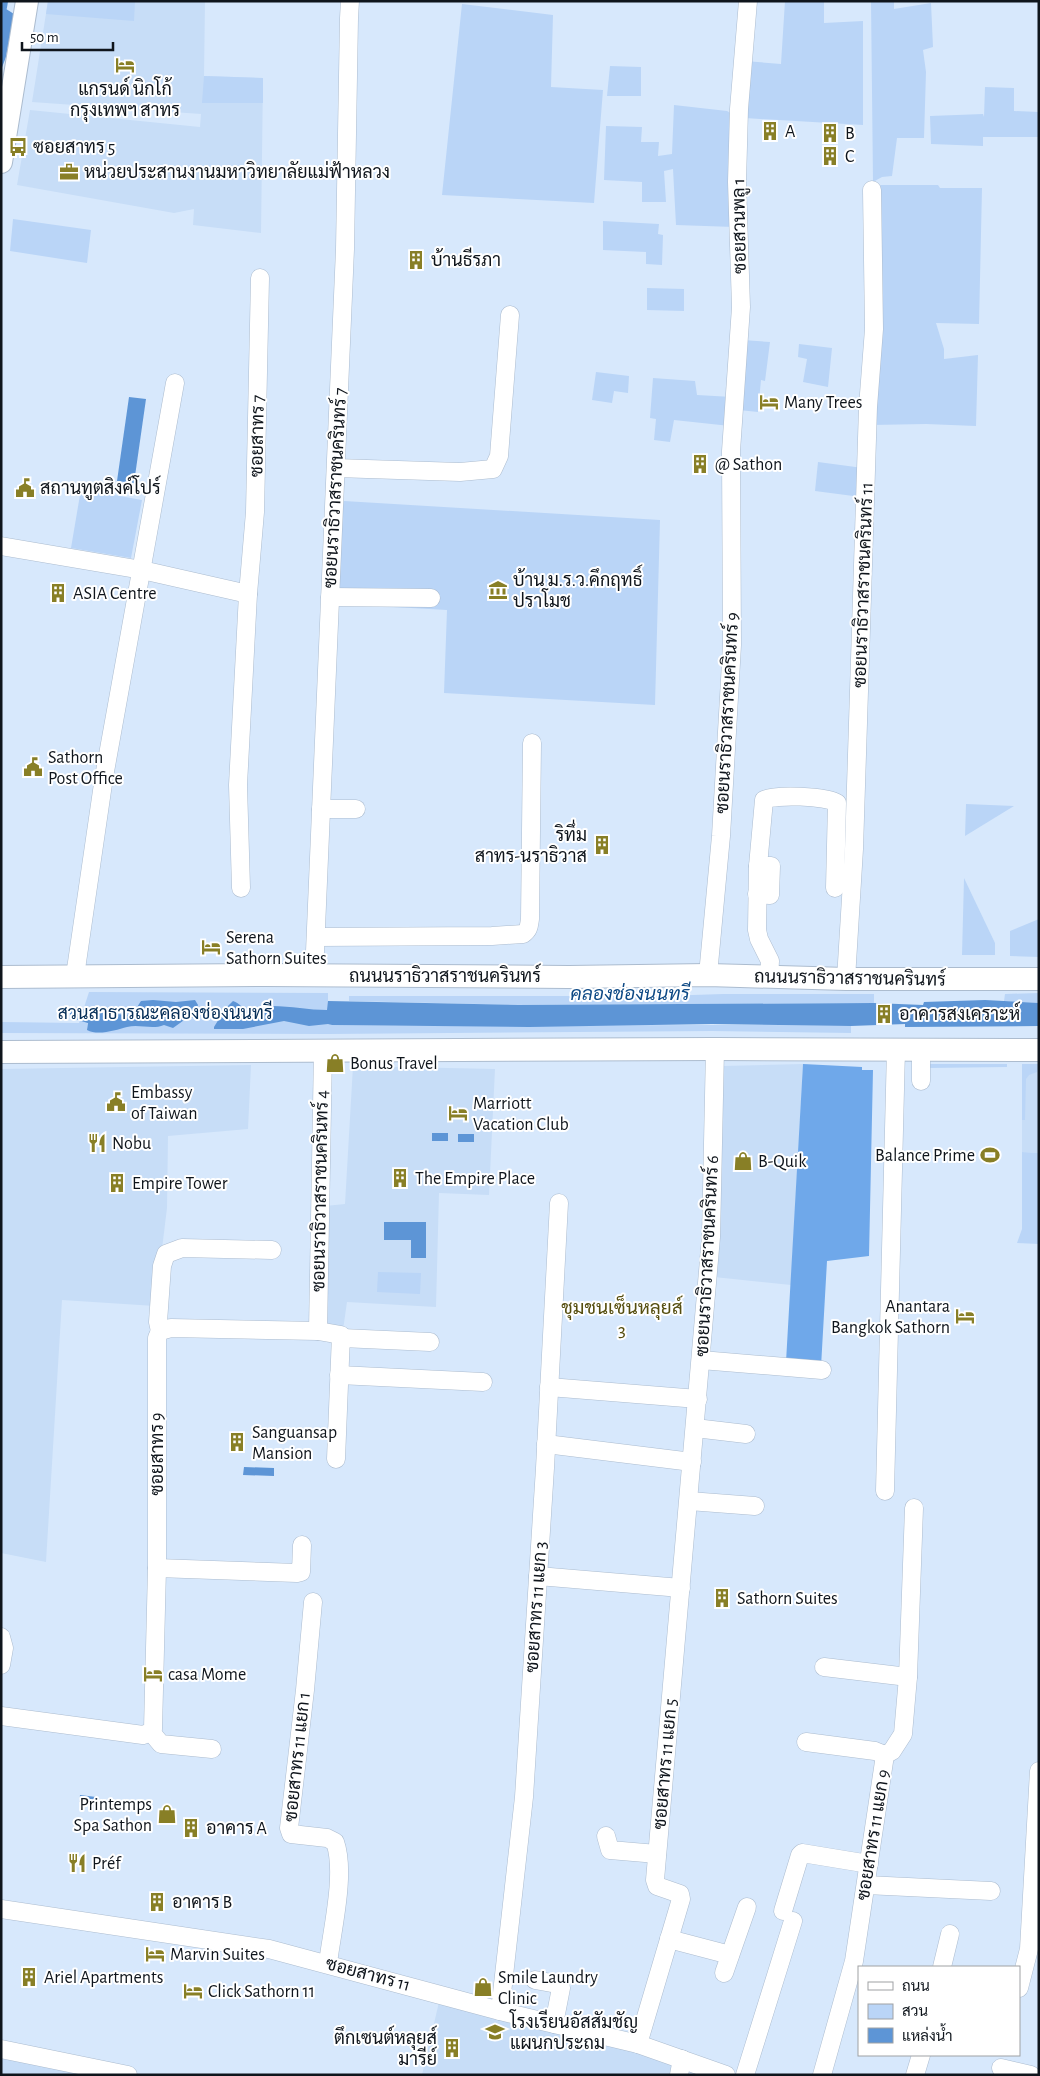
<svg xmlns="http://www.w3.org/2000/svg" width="1040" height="2076" viewBox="0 0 1040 2076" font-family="'Alegreya Sans',Sarabun,sans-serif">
	<rect width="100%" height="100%" fill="#d7e8fc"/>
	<g fill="#c7ddf7">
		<path d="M 48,1 L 205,1 L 204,76 L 263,78 L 261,233 L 193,225 L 194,209 L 174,213 L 17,185 L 30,110 L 200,127 L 201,114 L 32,102 Z"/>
		<path d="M 803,1064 L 791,1285 L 714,1277 L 723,1066 Z"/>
		<path d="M 1022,1064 L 1039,1064 L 1039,1153 L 1022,1152 Z"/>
		<path d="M 251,1065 L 248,1129 L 168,1136 L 167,1208 L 155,1306 L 62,1300 L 46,1562 L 1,1553 L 1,1069 Z"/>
		<path d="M 353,1066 L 495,1069 L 489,1195 L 439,1193 L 436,1307 L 347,1302 L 343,1330 L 321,1328 L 325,1206 L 345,1204 Z"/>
		<path d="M 439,2002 L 677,2063 L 675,2075 L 422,2075 Z"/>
		<path d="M 1,2055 L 106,2075 L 1,2075 Z"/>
	</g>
	<g fill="#bad5f7">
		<path d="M 48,1 L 135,1 L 134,21 L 46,14 Z"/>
		<path d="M 785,1 L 824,1 L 824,23 L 863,21 L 863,125 L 745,118 L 745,61 L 781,64 Z"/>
		<path d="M 871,1 L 894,1 L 894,9 L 931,3 L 933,47 L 923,50 L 926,72 L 924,138 L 897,138 L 892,176 L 882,177 L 873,182 Z"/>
		<path d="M 462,4 L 553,15 L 551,87 L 603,90 L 594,203 L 442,195 Z"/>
		<path d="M 610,66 L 641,67 L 641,96 L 607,96 Z"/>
		<path d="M 204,76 L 263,78 L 263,103 L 202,103 Z"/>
		<path d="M 985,87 L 1014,88 L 1014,111 L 1039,112 L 1039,137 L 983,137 L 983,146 L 931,144 L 930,116 L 983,114 L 984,117 Z"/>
		<path d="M 674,105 L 727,111 L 735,116 L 734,227 L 676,225 L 673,169 L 664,171 L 666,202 L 642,202 L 642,182 L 604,180 L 606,126 L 642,127 L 641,142 L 659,142 L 658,156 L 672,154 Z"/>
		<path d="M 881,185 L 938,185 L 940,188 L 982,188 L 979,324 L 936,323 L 944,349 L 944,359 L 978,355 L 976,426 L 926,424 L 871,425 L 877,188 Z"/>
		<path d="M 13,219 L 91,230 L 87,263 L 10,251 Z"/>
		<path d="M 603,221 L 659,224 L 658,234 L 663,235 L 662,265 L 646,264 L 646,252 L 603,250 Z"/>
		<path d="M 647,288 L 684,289 L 684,311 L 647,310 Z"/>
		<path d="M 743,340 L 770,342 L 765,381 L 761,380 L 758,412 L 739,410 Z"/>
		<path d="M 799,344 L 832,348 L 828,387 L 803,382 L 807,359 L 798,357 Z"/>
		<path d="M 596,372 L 629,376 L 628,393 L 614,391 L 612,403 L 592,400 Z"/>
		<path d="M 653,378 L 695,381 L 697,395 L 732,397 L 730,426 L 674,420 L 670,442 L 654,440 L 656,419 L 650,418 Z"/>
		<path d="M 818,462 L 863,468 L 861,497 L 815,491 Z"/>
		<path d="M 81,489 L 142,500 L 131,558 L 71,548 Z"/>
		<path d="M 344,501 L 660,520 L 655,705 L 444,693 L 447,610 L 339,604 L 337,544 Z"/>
		<path d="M 966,804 L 1014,806 L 965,836 Z"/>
		<path d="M 964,878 L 995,943 L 995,955 L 962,955 Z"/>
		<path d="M 1039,919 L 1039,957 L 1010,956 L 1010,931 Z"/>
		<path d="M 89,992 L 328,993 L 328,1023 L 332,1025 C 505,1028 678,1023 851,1026 L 851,1033 L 712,1031 L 328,1034 L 1,1033 L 1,1022 L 79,1023 Z"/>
		<path d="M 1039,993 L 1039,1003 L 1004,1001 L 1005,994 Z"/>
		<path d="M 723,994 L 874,994 L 874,1003 L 518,1005 L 349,1001 L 349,996 L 662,996 Z"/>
		<path d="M 928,1064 L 1007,1064 L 1007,1067 L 928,1068 Z"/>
		<path d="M 1022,1064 L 1039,1064 L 1037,1072 L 1029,1075 L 1026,1079 L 1025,1120 L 1022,1120 Z"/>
		<path d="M 1022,1152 L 1039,1153 L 1039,1244 L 1017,1243 L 1022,1229 Z"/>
		<path d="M 378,1272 L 421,1273 L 420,1294 L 377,1292 Z"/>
	</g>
	<path fill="#6fa8ea" d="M 803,1064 L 862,1067 L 862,1070 L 873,1070 L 869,1256 L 827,1261 L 821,1367 L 786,1362 Z"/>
	<g fill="#5d95d6">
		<path d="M 3,7 L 14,14 L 6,57 L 1,70 L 1,8 Z"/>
		<path d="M 129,397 L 146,399 L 134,483 L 117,481 Z"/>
		<path d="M 153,1000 L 176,1002 L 195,1000 L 198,1005 C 196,1010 197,1014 195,1018 L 187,1018 L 173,1028 L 164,1025 C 152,1030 140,1024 127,1027 C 116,1030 98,1036 87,1030 L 90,1012 L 97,1010 L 107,1016 L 114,1014 L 132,1015 L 141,1001 Z"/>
		<path d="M 985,1000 L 1039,1003 L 1039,1026 L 905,1027 L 905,1024 L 851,1026 L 712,1024 L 529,1027 L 332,1025 L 328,1024 L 309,1026 L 284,1021 L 243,1029 L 214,1029 L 214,1027 L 225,1009 L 233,1001 C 240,1003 243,1010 250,1011 C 258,1012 265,1006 272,1006 C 291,1006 309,1010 327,1010 L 328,1001 L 518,1005 L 874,1003 L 923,1005 L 924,1002 Z"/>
		<rect x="432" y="1133" width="16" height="8"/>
		<rect x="458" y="1134" width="16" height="8"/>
		<path d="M 384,1222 L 426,1222 L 426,1258 L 411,1258 L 411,1240 L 384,1240 Z"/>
		<path d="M 244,1467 L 274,1468 L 274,1476 L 243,1475 Z"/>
		<path d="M 80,1795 L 96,1797 L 96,1804 L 79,1802 Z"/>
	</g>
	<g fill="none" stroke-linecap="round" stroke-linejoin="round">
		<g stroke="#5d95d6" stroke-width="12">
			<path d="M 1,7 L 2,1"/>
			<path d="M 76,1013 L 95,1019 L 105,1019"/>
		</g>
		<g stroke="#acbccf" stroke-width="19">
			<g id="minor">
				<path d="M 336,468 L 460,472 L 493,469 L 499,456 L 510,315"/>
				<path d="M 1,546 L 142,570 L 248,594"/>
				<path d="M 330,597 L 431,598"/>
				<path d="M 321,809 L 356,809"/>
				<path d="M 241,888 L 238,785 L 248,594 L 255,512 L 260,278"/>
				<path d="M 757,894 L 770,895 L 771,866 L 758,866"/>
				<path d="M 316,937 L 492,936 L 523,934 C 529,930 529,926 530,919 L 532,743"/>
				<path d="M 314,975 L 345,249 L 349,18 L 350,1"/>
				<path d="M 708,975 L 721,836 L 732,645 L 731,451 L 741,307 L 737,182 L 739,109 L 748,1"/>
				<path d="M 75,976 L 104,777 L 175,383"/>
				<path d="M 769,978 L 770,961 L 759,939 L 757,930 L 758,866 L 764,800 C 774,794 827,796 837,803 L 835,888"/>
				<path d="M 846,979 L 854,849 L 868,407 L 874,329 L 872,190"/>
				<path d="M 921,1081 L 921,1049"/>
				<path d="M 160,1331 L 158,1322 L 162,1266 L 166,1254 L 182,1248 L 272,1250"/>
				<path d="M 318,1331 L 323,1051"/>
				<path d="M 342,1338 L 430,1342"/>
				<path d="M 701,1360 L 822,1370"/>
				<path d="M 339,1375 L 483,1382"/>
				<path d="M 549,1387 L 698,1399"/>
				<path d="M 695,1428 L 746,1434"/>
				<path d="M 546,1444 L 692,1462"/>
				<path d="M 885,1491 L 896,1049"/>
				<path d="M 689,1501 L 755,1506"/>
				<path d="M 157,1568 L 297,1573 L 301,1572 L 302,1545"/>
				<path d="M 538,1576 L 681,1588"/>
				<path d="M 313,1602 L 305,1690 L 289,1828 L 291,1834 L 327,1838 L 335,1842 C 346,1873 332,1930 328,1963"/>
				<path d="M 1,1637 L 4,1648 L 1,1665"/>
				<path d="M 824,1667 L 908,1677"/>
				<path d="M 1,1716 L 143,1735 L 151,1732 L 153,1729 L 157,1568 L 157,1338 L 160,1331 L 171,1328 L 318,1331 L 341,1335 L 336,1459"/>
				<path d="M 151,1732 L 161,1744 L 212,1749"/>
				<path d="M 806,1742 L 875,1751 L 885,1755"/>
				<path d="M 606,1836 L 610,1850 L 657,1854"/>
				<path d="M 866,1885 L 991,1891"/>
				<path d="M 1,1909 L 269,1949 L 500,2011 L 638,2044 L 726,2075"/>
				<path d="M 783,1911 L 800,1855 L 802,1853 L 869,1864"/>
				<path d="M 669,1939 L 730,1955"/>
				<path d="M 942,1967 L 950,1934"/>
				<path d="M 724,1973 L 747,1907"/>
				<path d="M 535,1980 L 557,1984 L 561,1988 L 554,2024"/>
				<path d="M 1019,1988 L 1029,1949 L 1039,1771"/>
				<path d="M 500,2011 L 524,1797 L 545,1468 L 559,1203"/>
				<path d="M 638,2044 L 681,1899 L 680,1894 L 657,1886 L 655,1880 L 711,1237 L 715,1049"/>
				<path d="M 1,2049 L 128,2075"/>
				<path d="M 1001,2068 L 1031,2075"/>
				<path d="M 679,2075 L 682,2059"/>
				<path d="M 745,2075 L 793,1921"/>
				<path d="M 822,2075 L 854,1961 L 885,1755 L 892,1751 L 903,1734 L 908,1677 L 914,1508"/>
				<path d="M 915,2075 L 921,2055"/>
			</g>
		</g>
		<g stroke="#acbccf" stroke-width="24">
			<g id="major">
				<path d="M 1,162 L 27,1"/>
				<path d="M 1,977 L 265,975 L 569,977 L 708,975 L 846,979 L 1039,979"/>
				<path d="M 1,1052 L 715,1049 L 1039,1050"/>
			</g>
		</g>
		<use href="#minor" stroke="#fff" stroke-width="18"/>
		<use href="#major" stroke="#fff" stroke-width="22"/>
	</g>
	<defs>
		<g id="hotel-bare" transform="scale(1.5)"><path d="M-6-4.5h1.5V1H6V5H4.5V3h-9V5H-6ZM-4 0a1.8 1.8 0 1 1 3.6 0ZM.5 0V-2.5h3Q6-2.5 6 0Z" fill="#887f26" stroke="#fff" stroke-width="2.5" paint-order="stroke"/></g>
		<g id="building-bare" transform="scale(1.5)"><path d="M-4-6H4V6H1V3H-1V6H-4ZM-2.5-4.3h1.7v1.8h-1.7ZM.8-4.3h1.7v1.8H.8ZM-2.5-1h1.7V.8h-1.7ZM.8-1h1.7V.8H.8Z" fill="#887f26" stroke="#fff" stroke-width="2.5" paint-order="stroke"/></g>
		<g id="bus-bare" transform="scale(1.5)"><path d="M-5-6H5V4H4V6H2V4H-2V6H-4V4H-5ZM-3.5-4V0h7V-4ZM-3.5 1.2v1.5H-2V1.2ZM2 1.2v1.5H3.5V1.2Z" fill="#887f26" stroke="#fff" stroke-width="2.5" paint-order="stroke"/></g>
		<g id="office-bare" transform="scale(1.5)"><path d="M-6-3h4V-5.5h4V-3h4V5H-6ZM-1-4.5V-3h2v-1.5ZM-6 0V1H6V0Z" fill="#887f26" stroke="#fff" stroke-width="2.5" paint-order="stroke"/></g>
		<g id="civic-bare" transform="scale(1.5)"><path d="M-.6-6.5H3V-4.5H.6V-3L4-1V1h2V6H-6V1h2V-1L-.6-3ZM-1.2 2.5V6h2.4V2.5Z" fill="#887f26" stroke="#fff" stroke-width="2.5" paint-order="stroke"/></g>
		<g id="museum-bare" transform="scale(1.5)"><path d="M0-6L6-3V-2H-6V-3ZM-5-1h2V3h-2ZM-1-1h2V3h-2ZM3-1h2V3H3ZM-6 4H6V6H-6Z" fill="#887f26" stroke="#fff" stroke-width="2.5" paint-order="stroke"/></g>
		<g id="shop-bare" transform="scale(1.5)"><path d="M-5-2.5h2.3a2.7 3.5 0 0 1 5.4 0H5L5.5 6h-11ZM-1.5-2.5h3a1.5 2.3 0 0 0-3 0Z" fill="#887f26" stroke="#fff" stroke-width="2.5" paint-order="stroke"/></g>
		<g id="restaurant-bare" transform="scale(1.5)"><path d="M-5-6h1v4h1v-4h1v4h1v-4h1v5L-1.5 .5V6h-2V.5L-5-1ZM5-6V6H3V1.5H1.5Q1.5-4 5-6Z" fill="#887f26" stroke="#fff" stroke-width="2.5" paint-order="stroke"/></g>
		<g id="stadium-bare" transform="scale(1.5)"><path d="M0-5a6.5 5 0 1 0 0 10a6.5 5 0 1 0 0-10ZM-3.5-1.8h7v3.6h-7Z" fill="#887f26" stroke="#fff" stroke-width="2.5" paint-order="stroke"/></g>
		<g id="school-bare" transform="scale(1.5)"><path d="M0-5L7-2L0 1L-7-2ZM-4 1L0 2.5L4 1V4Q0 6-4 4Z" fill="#887f26" stroke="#fff" stroke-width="2.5" paint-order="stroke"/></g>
	</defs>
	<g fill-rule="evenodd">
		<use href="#hotel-bare" x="125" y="65"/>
		<use href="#building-bare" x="770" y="131"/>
		<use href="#building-bare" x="830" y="133"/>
		<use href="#bus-bare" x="18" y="147"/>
		<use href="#building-bare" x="830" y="156"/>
		<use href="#office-bare" x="69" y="172"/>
		<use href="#building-bare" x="416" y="260"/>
		<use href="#hotel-bare" x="769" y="402"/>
		<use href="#building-bare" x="700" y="464"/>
		<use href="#civic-bare" x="25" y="488"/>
		<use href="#museum-bare" x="498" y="590"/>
		<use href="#building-bare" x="58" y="593"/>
		<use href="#civic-bare" x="33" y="767"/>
		<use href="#building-bare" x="602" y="845"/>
		<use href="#hotel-bare" x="211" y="947"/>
		<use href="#building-bare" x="884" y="1014"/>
		<use href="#shop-bare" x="335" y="1063"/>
		<use href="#civic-bare" x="116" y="1102"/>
		<use href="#hotel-bare" x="458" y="1113"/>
		<use href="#restaurant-bare" x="97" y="1143"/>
		<use href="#stadium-bare" x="990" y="1155"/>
		<use href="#shop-bare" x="743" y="1161"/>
		<use href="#building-bare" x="400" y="1178"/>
		<use href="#building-bare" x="117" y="1183"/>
		<use href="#hotel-bare" x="965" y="1316"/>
		<use href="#building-bare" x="237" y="1442"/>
		<use href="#building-bare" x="722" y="1598"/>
		<use href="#hotel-bare" x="153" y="1674"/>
		<use href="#shop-bare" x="167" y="1814"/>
		<use href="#building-bare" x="191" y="1828"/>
		<use href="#restaurant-bare" x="77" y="1863"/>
		<use href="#building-bare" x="157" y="1902"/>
		<use href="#hotel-bare" x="155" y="1954"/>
		<use href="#building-bare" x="29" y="1977"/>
		<use href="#shop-bare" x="483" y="1987"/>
		<use href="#hotel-bare" x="193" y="1991"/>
		<use href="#school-bare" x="495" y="2032"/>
		<use href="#building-bare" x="452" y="2048"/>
	</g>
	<g text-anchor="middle" stroke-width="4" stroke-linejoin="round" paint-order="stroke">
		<g font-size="18" fill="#0f151c" stroke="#fff" text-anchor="start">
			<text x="125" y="95" text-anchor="middle">แกรนด์ นิกโก้<tspan x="125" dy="21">กรุงเทพฯ สาทร</tspan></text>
			<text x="785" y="137">A</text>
			<text x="845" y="139">B</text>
			<text x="33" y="153">ซอยสาทร 5</text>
			<text x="845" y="162">C</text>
			<text x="84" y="178">หน่วยประสานงานมหาวิทยาลัยแม่ฟ้าหลวง</text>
			<text x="431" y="266">บ้านธีรภา</text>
			<text x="784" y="408">Many Trees</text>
			<text x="715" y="470">@ Sathon</text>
			<text x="40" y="494">สถานทูตสิงค์โปร์</text>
			<text x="513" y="586">บ้าน ม.ร.ว.คึกฤทธิ์<tspan x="513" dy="21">ปราโมช</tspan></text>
			<text x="73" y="599">ASIA Centre</text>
			<text x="48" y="763">Sathorn<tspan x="48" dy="21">Post Office</tspan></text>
			<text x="587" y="841" text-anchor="end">ริทึ่ม<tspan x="587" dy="21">สาทร-นราธิวาส</tspan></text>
			<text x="226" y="943">Serena<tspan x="226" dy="21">Sathorn Suites</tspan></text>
			<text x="899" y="1020">อาคารสงเคราะห์</text>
			<text x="350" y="1069">Bonus Travel</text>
			<text x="131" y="1098">Embassy<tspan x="131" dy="21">of Taiwan</tspan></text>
			<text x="473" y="1109">Marriott<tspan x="473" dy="21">Vacation Club</tspan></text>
			<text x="112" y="1149">Nobu</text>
			<text x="975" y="1161" text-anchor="end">Balance Prime</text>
			<text x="758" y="1167">B-Quik</text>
			<text x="415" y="1184">The Empire Place</text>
			<text x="132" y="1189">Empire Tower</text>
			<text x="950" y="1312" text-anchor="end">Anantara<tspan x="950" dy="21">Bangkok Sathorn</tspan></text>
			<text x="252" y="1438">Sanguansap<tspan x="252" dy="21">Mansion</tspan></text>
			<text x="737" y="1604">Sathorn Suites</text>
			<text x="168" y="1680">casa Mome</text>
			<text x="152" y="1810" text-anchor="end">Printemps<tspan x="152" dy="21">Spa Sathon</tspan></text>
			<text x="206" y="1834">อาคาร A</text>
			<text x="92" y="1869">Préf</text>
			<text x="172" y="1908">อาคาร B</text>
			<text x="170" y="1960">Marvin Suites</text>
			<text x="44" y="1983">Ariel Apartments</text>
			<text x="498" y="1983">Smile Laundry<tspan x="498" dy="21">Clinic</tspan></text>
			<text x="208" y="1997">Click Sathorn 11</text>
			<text x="510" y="2028">โรงเรียนอัสสัมชัญ<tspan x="510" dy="21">แผนกประถม</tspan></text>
			<text x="437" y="2044" text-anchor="end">ตึกเซนต์หลุยส์<tspan x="437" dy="21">มารีย์</tspan></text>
		</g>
		<g font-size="18" fill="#0f151c" stroke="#fff">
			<text transform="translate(739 226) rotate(-91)" y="6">ซอยสวนพลู 1</text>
			<text transform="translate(257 436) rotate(-89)" y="6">ซอยสาทร 7</text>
			<text transform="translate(335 488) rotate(-87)" y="6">ซอยนราธิวาสราชนครินทร์ 7</text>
			<text transform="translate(863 585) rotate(-88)" y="6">ซอยนราธิวาสราชนครินทร์ 11</text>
			<text transform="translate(727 713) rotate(-87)" y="6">ซอยนราธิวาสราชนครินทร์ 9</text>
			<text x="445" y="982">ถนนนราธิวาสราชนครินทร์</text>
			<text transform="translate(850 978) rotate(1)" y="6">ถนนนราธิวาสราชนครินทร์</text>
			<text transform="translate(320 1191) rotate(-89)" y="6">ซอยนราธิวาสราชนครินทร์ 4</text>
			<text transform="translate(707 1256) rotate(-87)" y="6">ซอยนราธิวาสราชนครินทร์ 6</text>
			<text transform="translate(157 1454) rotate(-90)" y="6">ซอยสาทร 9</text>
			<text transform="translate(536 1607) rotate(-86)" y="6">ซอยสาทร 11 แยก 3</text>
			<text transform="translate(297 1757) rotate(-84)" y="6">ซอยสาทร 11 แยก 1</text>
			<text transform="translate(665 1764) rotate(-85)" y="6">ซอยสาทร 11 แยก 5</text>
			<text transform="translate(873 1835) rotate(-81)" y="6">ซอยสาทร 11 แยก 9</text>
			<text transform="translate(368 1974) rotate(15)" y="6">ซอยสาทร 11</text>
		</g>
		<g font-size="18" fill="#042d57" stroke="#fff">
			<text x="165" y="1019">สวนสาธารณะคลองช่องนนทรี</text>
		</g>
		<g font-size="19" font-style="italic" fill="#0d4985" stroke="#fff">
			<text x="630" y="1000">คลองช่องนนทรี</text>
		</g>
		<g font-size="19" fill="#554e0f" stroke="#fff">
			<text x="622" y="1314">ชุมชนเซ็นหลุยส์<tspan x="622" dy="22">3</tspan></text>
		</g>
	</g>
	<rect width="1040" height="2076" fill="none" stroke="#0f151c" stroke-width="5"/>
	<rect x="858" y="1966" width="162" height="90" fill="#ffffff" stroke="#9fa1a4"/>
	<rect x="868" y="1982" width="25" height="8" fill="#ffffff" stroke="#9fa1a4"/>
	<text x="902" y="1991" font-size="15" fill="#0f151c">ถนน</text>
	<rect x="868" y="2004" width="25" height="15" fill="#bad5f7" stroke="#9fa1a4"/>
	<text x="902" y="2016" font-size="15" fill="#0f151c">สวน</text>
	<rect x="868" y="2028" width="25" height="15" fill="#5d95d6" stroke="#9fa1a4"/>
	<text x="902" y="2041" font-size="15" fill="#0f151c">แหล่งน้ำ</text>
	<path d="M22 42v8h91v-8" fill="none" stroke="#0f151c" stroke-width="2.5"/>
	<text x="30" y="42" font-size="15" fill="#0f151c" stroke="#ffffff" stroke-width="4" paint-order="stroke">50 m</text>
</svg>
